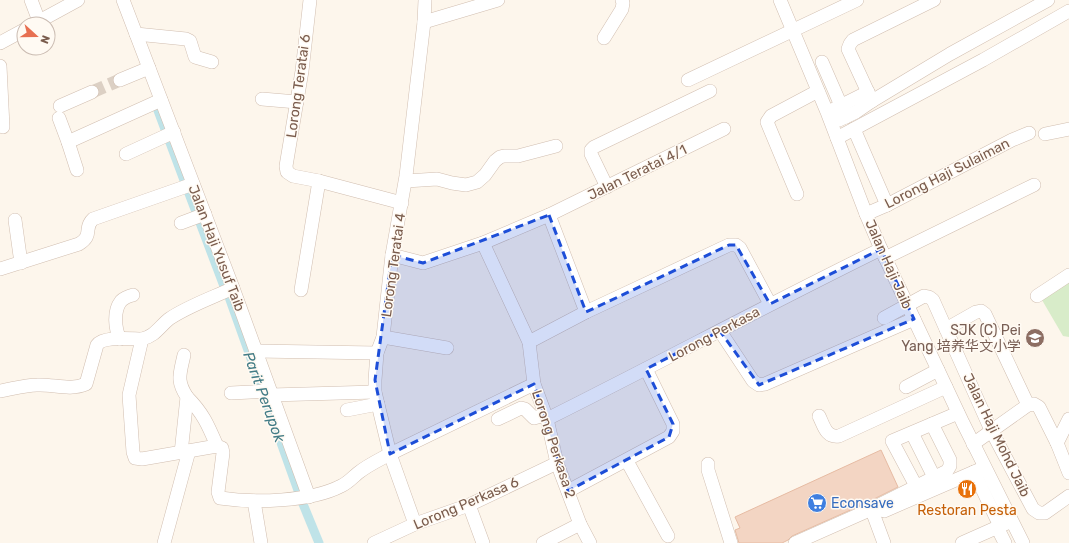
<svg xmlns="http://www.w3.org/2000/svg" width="1069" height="543" viewBox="0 0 1069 543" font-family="Rubik,'Noto Sans SC',sans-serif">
	<rect width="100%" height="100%" fill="#fdf6ec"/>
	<path fill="#d8ecc9" d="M 1069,282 L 1069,337 L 1063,336 L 1042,300 Z"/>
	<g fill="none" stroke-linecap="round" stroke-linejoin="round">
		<g stroke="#bfe3e8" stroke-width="9">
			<path d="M 157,108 L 185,183"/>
			<path d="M 188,191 L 225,289"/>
			<path d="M 229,297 L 300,496"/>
			<path d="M 303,504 L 319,543"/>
		</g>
	</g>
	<path fill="#f3d5c3" stroke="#e6bba3" d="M 881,450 L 898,487 L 864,504 L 792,536 L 788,540 L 782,543 L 739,543 L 735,530 L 740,528 L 735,517 Z"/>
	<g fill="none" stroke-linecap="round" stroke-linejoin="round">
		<path stroke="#dcd0c4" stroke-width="13" stroke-dasharray="13 6" stroke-linecap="butt" d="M 92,92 L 120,80"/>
		<g stroke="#d1beb0" stroke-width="14">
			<g id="minor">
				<path d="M 31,0 L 39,21"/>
				<path d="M 123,0 L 233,288 L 309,497"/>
				<path d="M 310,0 L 302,71 L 286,166 L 287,172 L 293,176 L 319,181 L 402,203"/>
				<path d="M 780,0 L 827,112 L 866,214 L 881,249 L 963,423 L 1023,543"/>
				<path d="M 934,0 L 853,40 L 850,44 L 848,49 L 872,101 L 950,54 L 1048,0"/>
				<path d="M 424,22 L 498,0"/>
				<path d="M 34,24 L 78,0"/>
				<path d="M 136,34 L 186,39 L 190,41 L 195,57 L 212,62"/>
				<path d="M 604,38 L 622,9 L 623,3 L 622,0"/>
				<path d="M 0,43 L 24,30"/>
				<path d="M 822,62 L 846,117"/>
				<path d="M 0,66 L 3,127"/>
				<path d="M 120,80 L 149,68"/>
				<path d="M 688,80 L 857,0"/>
				<path d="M 262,99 L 297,102"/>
				<path d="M 60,106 L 92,92"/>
				<path d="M 834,109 L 868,92"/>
				<path d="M 59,118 L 68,142 L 77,170"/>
				<path d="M 839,120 L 856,112 L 872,101"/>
				<path d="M 854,129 L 887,205"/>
				<path d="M 1045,134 L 1069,129"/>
				<path d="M 837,138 L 983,60 L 1069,11"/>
				<path d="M 68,142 L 161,100"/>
				<path d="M 126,154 L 174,132"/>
				<path d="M 406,181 L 437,179 L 452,183 L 466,185 L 477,182 L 485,175 L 495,161 L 500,157 L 504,156 L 518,156 L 556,146"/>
				<path d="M 607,187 L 591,154 L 591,150 L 594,147 L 710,91"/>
				<path d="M 797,194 L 767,122 L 771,116 L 818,91"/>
				<path d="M 866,214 L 887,205 L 1012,140 L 1029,133"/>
				<path d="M 549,215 L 586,312"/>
				<path d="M 15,220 L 21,263"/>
				<path d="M 181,223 L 205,214"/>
				<path d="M 483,243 L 529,342 L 534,384 L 547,419 L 557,463 L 580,524 L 590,543"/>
				<path d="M 392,255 L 423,263 L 483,243 L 549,215 L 724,129"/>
				<path d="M 885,258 L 1034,185"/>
				<path d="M 0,269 L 79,244 C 94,235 83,228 93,219 L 193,184"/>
				<path d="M 301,290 L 319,181"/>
				<path d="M 1037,296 L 1069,275"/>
				<path d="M 884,318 L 924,296 L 929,297 L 933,300 L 991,430 L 1033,509 L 1039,513 L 1045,513 L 1069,496"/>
				<path d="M 946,329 L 976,312 L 981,311 L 985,314 L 1028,405"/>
				<path d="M 720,331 L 753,381 L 759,385 L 765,384 L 914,319"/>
				<path d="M 383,337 L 447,348"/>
				<path d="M 120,339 C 115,329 113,311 121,301 C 124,298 129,296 133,295"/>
				<path d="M 142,339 L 129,395 L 133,452 L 135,458 L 142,459 L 217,446 L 222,448 L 223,453 L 218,492 L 220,498 C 254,503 310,502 341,486 C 348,483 353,477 358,473 C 368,465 379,460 390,454 L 534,384"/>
				<path d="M 529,342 L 586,312 L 729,245 L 736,245 L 740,248 L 770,304"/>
				<path d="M 256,351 L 377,353"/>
				<path d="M 906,387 L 938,370"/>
				<path d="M 0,391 C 12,389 25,385 37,385 C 54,384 69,391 86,384 L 97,345 C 103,336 131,339 142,339 C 155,336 159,327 169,319 C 188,306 212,298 233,288"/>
				<path d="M 231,393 L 270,391"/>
				<path d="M 271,395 L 375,392"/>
				<path d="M 187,397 C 203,413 208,425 217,446"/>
				<path d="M 347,410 L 378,404"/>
				<path d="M 819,416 C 824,426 826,438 839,436 L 946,387"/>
				<path d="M 498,419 L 521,408 L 525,409 L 534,418 L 545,415"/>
				<path d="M 547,419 C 659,363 769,304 881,249"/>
				<path d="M 912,433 L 934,477"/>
				<path d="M 1057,443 L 1069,419"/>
				<path d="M 973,444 L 1028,405 L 1034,404 L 1039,407 L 1057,443 L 1069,473"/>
				<path d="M 181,453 L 187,397 C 176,380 180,374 184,355"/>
				<path d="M 627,461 L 668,536"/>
				<path d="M 708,464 L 708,470 L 731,543"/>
				<path d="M 981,469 L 974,472 L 1000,526"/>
				<path d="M 916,486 L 892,441 L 958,413"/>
				<path d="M 568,491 L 669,437 L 673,431 L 673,424 L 646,369"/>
				<path d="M 254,501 L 261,543"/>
				<path d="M 469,505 L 483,543"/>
				<path d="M 884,511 L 974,472"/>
				<path d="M 874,516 L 884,543"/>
				<path d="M 415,524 L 390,454 L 375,392 L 375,380 L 377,353 L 383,337 L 392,255 L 406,176 L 424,22 L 425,0"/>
				<path d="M 997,527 L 1005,543"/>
				<path d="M 164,543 L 189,451"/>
				<path d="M 374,543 L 415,524 L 469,505 L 557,463"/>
				<path d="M 543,543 L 580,524"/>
				<path d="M 795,543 L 867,511 L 947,471 L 950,466 L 950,460 L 932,424"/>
				<path d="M 962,543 L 1007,523"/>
			</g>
		</g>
		<use href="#minor" stroke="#fff" stroke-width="13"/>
	</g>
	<path fill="#1d4ed8" fill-opacity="0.2" stroke="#1d4ed8" stroke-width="3" stroke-dasharray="8 5" stroke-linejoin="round" d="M 549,215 L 586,312 L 729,245 L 736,245 L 770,304 L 881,249 L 914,319 L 759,385 L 720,331 L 646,369 L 673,424 L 669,437 L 568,491 L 534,384 L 390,454 L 375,380 L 392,255 L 423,263 Z"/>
	<defs>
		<g id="school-disc" transform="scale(1)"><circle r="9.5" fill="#8d6e63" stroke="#fffaf3"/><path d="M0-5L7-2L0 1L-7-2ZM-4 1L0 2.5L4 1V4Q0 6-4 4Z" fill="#fff"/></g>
		<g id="restaurant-disc" transform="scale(1)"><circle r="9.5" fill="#e8710a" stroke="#fffaf3"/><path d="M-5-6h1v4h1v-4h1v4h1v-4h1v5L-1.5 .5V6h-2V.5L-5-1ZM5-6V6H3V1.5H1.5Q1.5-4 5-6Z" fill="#fff"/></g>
		<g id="supermarket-disc" transform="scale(1)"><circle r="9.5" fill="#3f7fe0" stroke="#fffaf3"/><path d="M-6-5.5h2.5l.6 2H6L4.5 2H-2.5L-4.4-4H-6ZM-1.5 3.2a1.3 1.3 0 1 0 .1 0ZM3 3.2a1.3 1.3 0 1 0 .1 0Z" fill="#fff"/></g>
	</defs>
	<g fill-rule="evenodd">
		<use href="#school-disc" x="1035" y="338"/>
		<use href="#restaurant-disc" x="967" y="489"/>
		<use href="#supermarket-disc" x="817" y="503"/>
	</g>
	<g text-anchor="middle" stroke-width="3" stroke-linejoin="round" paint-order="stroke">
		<g font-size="14" fill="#7a5c4d" stroke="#fffaf3">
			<text transform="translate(298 86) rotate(-82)" y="5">Lorong Teratai 6</text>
			<text transform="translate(637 172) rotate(-26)" y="5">Jalan Teratai 4/1</text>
			<text transform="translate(947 173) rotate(-27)" y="5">Lorong Haji Sulaiman</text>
			<text transform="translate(217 248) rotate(69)" y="5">Jalan Haji Yusuf Taib</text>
			<text transform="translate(889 264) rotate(66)" y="5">Jalan Haji Jaib</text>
			<text transform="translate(393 265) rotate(-82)" y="5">Lorong Teratai 4</text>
			<text transform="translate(714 334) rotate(-28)" y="5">Lorong Perkasa</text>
			<text transform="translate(997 435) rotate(64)" y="5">Jalan Haji Mohd Jaib</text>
			<text transform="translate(554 444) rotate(72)" y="5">Lorong Perkasa 2</text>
			<text transform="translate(466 503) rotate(-23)" y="5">Lorong Perkasa 6</text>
		</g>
		<g font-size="14" fill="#785e54" stroke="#fffaf3" text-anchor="end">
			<text x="1021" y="335">SJK (C) Pei<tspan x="1021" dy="16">Yang 培养华文小学</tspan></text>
		</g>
		<g font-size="14" fill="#366cbe" stroke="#fffaf3" text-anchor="start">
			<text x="831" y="508">Econsave</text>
		</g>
		<g font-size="14" fill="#c56008" stroke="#fffaf3">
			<text x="967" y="515">Restoran Pesta</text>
		</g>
		<g font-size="15" font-style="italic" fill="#437c86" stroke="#fffaf3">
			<text transform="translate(264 397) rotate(70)" y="5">Parit Perupok</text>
		</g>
	</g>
	<g transform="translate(36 36) rotate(111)"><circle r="19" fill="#fffaf3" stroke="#cabbb1"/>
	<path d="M0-3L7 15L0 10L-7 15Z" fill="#e76f51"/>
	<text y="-6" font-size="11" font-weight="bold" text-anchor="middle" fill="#7a5c4d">N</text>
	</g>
</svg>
